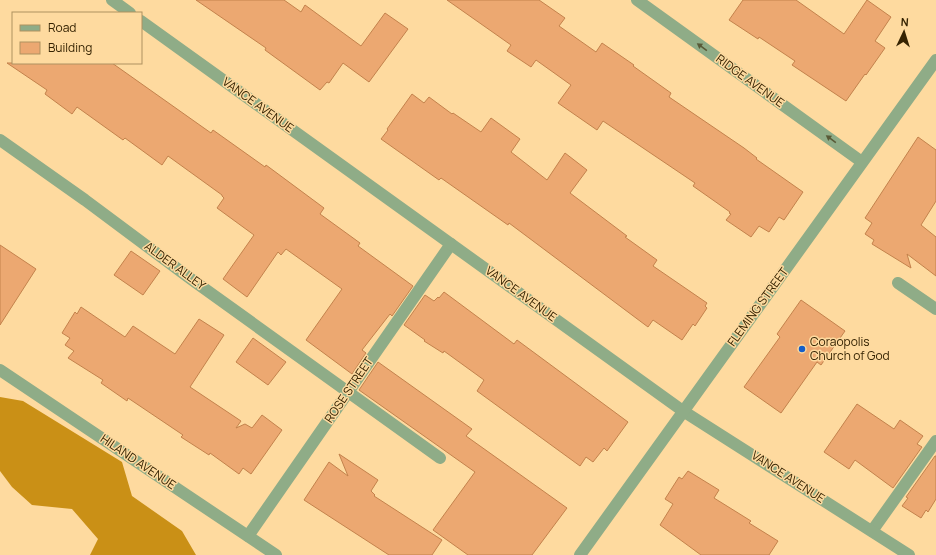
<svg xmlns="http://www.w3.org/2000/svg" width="936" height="555" viewBox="0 0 936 555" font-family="Manrope,sans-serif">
	<rect width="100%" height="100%" fill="#feda9f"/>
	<path fill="#ca9016" d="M 0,397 L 23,401 L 122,462 L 132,496 L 182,531 L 196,555 L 90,555 L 98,539 L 72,509 L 32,505 L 12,487 L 0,471 Z"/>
	<g fill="#eca871" stroke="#c3824c">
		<path d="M 196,0 L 284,0 L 301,12 L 305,5 L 361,46 L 385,13 L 408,29 L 369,82 L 343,63 L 329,83 L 327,82 L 320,90 L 265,50 L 266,48 Z"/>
		<path d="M 447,0 L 539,0 L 565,18 L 559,26 L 596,52 L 602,43 L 634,65 L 633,66 L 671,93 L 669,97 L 744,148 L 757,158 L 756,159 L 803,192 L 784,220 L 779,217 L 769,232 L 759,226 L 751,237 L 726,220 L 731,214 L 729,213 L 730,212 L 693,186 L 695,183 L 603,121 L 597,130 L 558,103 L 571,85 L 536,60 L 531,67 L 507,51 L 511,45 Z"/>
		<path d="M 743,0 L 796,0 L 844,34 L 867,0 L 891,17 L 875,41 L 885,48 L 866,75 L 865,74 L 846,101 L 792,65 L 795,61 L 759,37 L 758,39 L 729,20 Z"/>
		<path d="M 7,63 L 112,63 L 211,133 L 213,130 L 265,167 L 266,165 L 324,208 L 320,214 L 360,243 L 358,246 L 413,286 L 392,316 L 390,314 L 362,350 L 366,353 L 352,374 L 306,340 L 342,289 L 286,249 L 281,255 L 278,252 L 247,297 L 223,279 L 254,235 L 217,208 L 224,198 L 222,196 L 222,195 L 168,156 L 162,165 L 125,138 L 123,140 L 77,107 L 72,114 L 45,94 L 47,90 Z"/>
		<path d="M 412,94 L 424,103 L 429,97 L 452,114 L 453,113 L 481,132 L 491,118 L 520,139 L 511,152 L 547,180 L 565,153 L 587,170 L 570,193 L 627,236 L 625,237 L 657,260 L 653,266 L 707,303 L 705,306 L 707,308 L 695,326 L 693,324 L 682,340 L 653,320 L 648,327 L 509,223 L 508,225 L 441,178 L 439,180 L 381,139 L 388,130 L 387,129 Z"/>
		<path d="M 918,137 L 936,150 L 936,201 L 921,225 L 936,237 L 936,276 L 907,254 L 911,268 L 872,244 L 874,240 L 865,234 L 872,223 L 865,218 Z"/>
		<path d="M 0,245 L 36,269 L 0,325 Z"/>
		<path d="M 131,251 L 160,271 L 143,295 L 114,275 Z"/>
		<path d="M 444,292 L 514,344 L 517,340 L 628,422 L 607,451 L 604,448 L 593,462 L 586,457 L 580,466 L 477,391 L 484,380 L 444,351 L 443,353 L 424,341 L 425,340 L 404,325 L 425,295 L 434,301 L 438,297 L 439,298 Z"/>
		<path d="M 801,300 L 845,331 L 821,365 L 817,362 L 781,413 L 744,387 L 780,337 L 777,334 Z"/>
		<path d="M 81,307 L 125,337 L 133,326 L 175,354 L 199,319 L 224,335 L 190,387 L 241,421 L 236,428 L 245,424 L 252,428 L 262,415 L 282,430 L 251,474 L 243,468 L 239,474 L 210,453 L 209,455 L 181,437 L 183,435 L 128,398 L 127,401 L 101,383 L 103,380 L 68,358 L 74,351 L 65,345 L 70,338 L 62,333 L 75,312 L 77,314 Z"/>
		<path d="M 253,338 L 286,362 L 268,385 L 236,362 Z"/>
		<path d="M 378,362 L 472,429 L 466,436 L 567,508 L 532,555 L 468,555 L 433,530 L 475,472 L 359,390 Z"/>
		<path d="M 857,404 L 894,429 L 900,420 L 923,436 L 917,444 L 922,447 L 893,488 L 855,460 L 849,469 L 824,452 Z"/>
		<path d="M 339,454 L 378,480 L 371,491 L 375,495 L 374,496 L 442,540 L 432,555 L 389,555 L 304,500 L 329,462 L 348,476 Z"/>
		<path d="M 935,456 L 936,456 L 936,499 L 928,512 L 926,510 L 921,518 L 902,506 L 908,498 L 906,497 Z"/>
		<path d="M 688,471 L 719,490 L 714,498 L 751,521 L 749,523 L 778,541 L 769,555 L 701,555 L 660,525 L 673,504 L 665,499 L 679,477 L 682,479 Z"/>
	</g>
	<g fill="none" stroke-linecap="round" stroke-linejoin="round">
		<g stroke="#8fac87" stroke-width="12">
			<path d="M 0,140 L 85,200 L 191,279 L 440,458"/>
			<path d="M 898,283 L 936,309"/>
			<path d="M 872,531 L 936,441"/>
			<path d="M 248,536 L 451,244"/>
		</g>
		<g stroke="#8fac87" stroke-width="12">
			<path d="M 112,0 L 130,13"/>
			<path d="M 637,0 L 862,162"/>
			<path d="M 141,21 L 683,411 L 909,555"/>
			<path d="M 0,370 L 276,555"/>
			<path d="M 580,555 L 936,60"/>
		</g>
	</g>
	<defs><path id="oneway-solid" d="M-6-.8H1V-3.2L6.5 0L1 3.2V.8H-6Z"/></defs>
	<g fill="#595a37">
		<use href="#oneway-solid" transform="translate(702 47) rotate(-144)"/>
		<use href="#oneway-solid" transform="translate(831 139) rotate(-144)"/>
	</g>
	<circle fill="#155ec9" stroke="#feda9f" stroke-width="1.5" cx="802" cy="349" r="4"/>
	<g text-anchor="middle" stroke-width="3" stroke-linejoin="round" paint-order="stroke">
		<g font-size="12" fill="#352302" stroke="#feda9f">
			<text transform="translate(750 81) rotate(36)" y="4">RIDGE AVENUE</text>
			<text transform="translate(258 105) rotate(36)" y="4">VANCE AVENUE</text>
			<text transform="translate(175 266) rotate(36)" y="4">ALDER ALLEY</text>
			<text transform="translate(521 294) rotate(36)" y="4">VANCE AVENUE</text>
			<text transform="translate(758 307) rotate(-54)" y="4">FLEMING STREET</text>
			<text transform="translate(349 390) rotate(-56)" y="4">ROSE STREET</text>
			<text transform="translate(138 462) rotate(34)" y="4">HILAND AVENUE</text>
			<text transform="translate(788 477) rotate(33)" y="4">VANCE AVENUE</text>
		</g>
		<g font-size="12" fill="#352302" stroke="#feda9f" text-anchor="start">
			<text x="810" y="346">Coraopolis<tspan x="810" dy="14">Church of God</tspan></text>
		</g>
	</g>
	<rect x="12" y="12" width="130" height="52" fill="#feda9f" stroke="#ae9160"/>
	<rect x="20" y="25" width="20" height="6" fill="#8fac87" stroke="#ae9160"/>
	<text x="48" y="32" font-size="12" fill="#352302">Road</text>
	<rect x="20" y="42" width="20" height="12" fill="#eca871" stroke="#ae9160"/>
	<text x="48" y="52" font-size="12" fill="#352302">Building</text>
	<g transform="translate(904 32) rotate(4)" stroke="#feda9f" stroke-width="3" paint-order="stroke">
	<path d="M0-3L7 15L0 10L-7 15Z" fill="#352302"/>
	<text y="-6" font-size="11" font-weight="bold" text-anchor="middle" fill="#352302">N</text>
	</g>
</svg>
